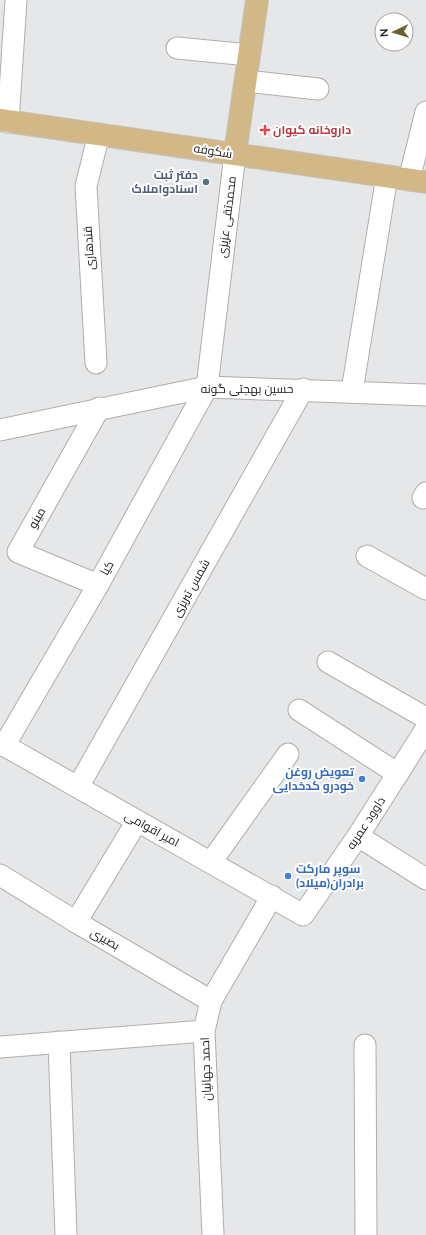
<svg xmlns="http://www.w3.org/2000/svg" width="426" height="1235" viewBox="0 0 426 1235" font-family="Lato,Cairo,sans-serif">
	<rect width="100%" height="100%" fill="#e6e7e9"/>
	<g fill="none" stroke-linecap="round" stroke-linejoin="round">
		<g stroke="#adaeb0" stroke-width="23">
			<g id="minor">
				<path d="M 177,48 L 249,55"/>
				<path d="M 246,81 L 318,89"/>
				<path d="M 8,122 L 16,0"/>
				<path d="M 409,180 L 426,112"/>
				<path d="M 96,363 L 86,186 L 99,134"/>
				<path d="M 352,391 L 387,176"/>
				<path d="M 0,430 L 207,387 L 426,395"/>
				<path d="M 423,498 L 426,493"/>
				<path d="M 367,556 L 426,589"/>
				<path d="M 98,585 L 18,552 L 99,408"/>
				<path d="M 328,662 L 426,718"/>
				<path d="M 299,710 L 398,774"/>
				<path d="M 0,743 L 303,915 L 358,836 L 426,729"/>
				<path d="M 4,746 L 98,585 L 207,387 L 235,154"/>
				<path d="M 78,787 L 303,389"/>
				<path d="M 358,836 L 426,879"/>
				<path d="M 211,862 L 288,754"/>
				<path d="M 0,875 L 76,922 L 211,1001"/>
				<path d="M 76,922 L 137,821"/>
				<path d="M 59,1042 L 66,1235"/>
				<path d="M 365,1045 L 366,1235"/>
				<path d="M 0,1047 L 204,1031"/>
				<path d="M 213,1235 L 204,1031 L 211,1001 L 272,896"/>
			</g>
		</g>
		<g stroke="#c4c4c4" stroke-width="24">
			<g id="major">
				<path d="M 0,120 L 426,182"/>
				<path d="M 235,154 L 257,0"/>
			</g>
		</g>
		<use href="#minor" stroke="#fff" stroke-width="21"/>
		<use href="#major" stroke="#d3b887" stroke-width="22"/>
	</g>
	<path fill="#e0444e" stroke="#fff" stroke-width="1.5" d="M263 124h4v4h4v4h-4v4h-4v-4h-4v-4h4z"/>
	<circle fill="#5c6f8a" stroke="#fff" stroke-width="1.5" cx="206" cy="182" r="4"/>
	<g fill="#3f7fe0" stroke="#fff" stroke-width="1.5">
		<circle cx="362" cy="779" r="4"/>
		<circle cx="288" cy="876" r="4"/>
	</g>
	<g text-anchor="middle" stroke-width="4" stroke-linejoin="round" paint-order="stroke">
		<g font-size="12" font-weight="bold" fill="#be3a42" stroke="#fff" text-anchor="start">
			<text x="273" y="134">داروخانه کیوان</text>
		</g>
		<g font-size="12" fill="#1b1b1c" stroke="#fff">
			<text transform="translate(213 151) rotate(9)" y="4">شکوفه</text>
			<text transform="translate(227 217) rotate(-83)" y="4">محمدتقی عزیزی</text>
			<text transform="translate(89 248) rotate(-94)" y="4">قندهاری</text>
			<text x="247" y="393">حسین بهجتی گونه</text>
			<text transform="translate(37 518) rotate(-60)" y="4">مینو</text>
			<text transform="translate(107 568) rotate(-61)" y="4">کیا</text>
			<text transform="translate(191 588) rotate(-61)" y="4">شمس تبریزی</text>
			<text transform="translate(366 823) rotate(-57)" y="4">داوود عمریه</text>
			<text transform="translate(152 829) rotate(29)" y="4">امیر اقوامی</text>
			<text transform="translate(105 939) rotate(30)" y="4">بصیری</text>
			<text transform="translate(206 1069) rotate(-92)" y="4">احمد جهانیان</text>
		</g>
		<g font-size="12" font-weight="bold" fill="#4e5e75" stroke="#fff" text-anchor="end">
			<text x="198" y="179">دفتر ثبت<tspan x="198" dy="14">اسنادواملاک</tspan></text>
		</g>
		<g font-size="12" font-weight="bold" fill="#366cbe" stroke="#fff" text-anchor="end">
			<text x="354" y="776">تعویض روغن<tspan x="354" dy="14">خودرو کدخدایی</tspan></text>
			<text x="296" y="873" text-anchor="start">سوپر مارکت<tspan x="296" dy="14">برادران(میلاد)</tspan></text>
		</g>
	</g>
	<g transform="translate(394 32) rotate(266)"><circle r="19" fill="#ffffff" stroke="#a4a4a4"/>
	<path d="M0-3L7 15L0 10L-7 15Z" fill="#6b612e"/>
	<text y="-6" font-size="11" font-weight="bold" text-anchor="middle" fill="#1b1b1c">N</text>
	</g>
</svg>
